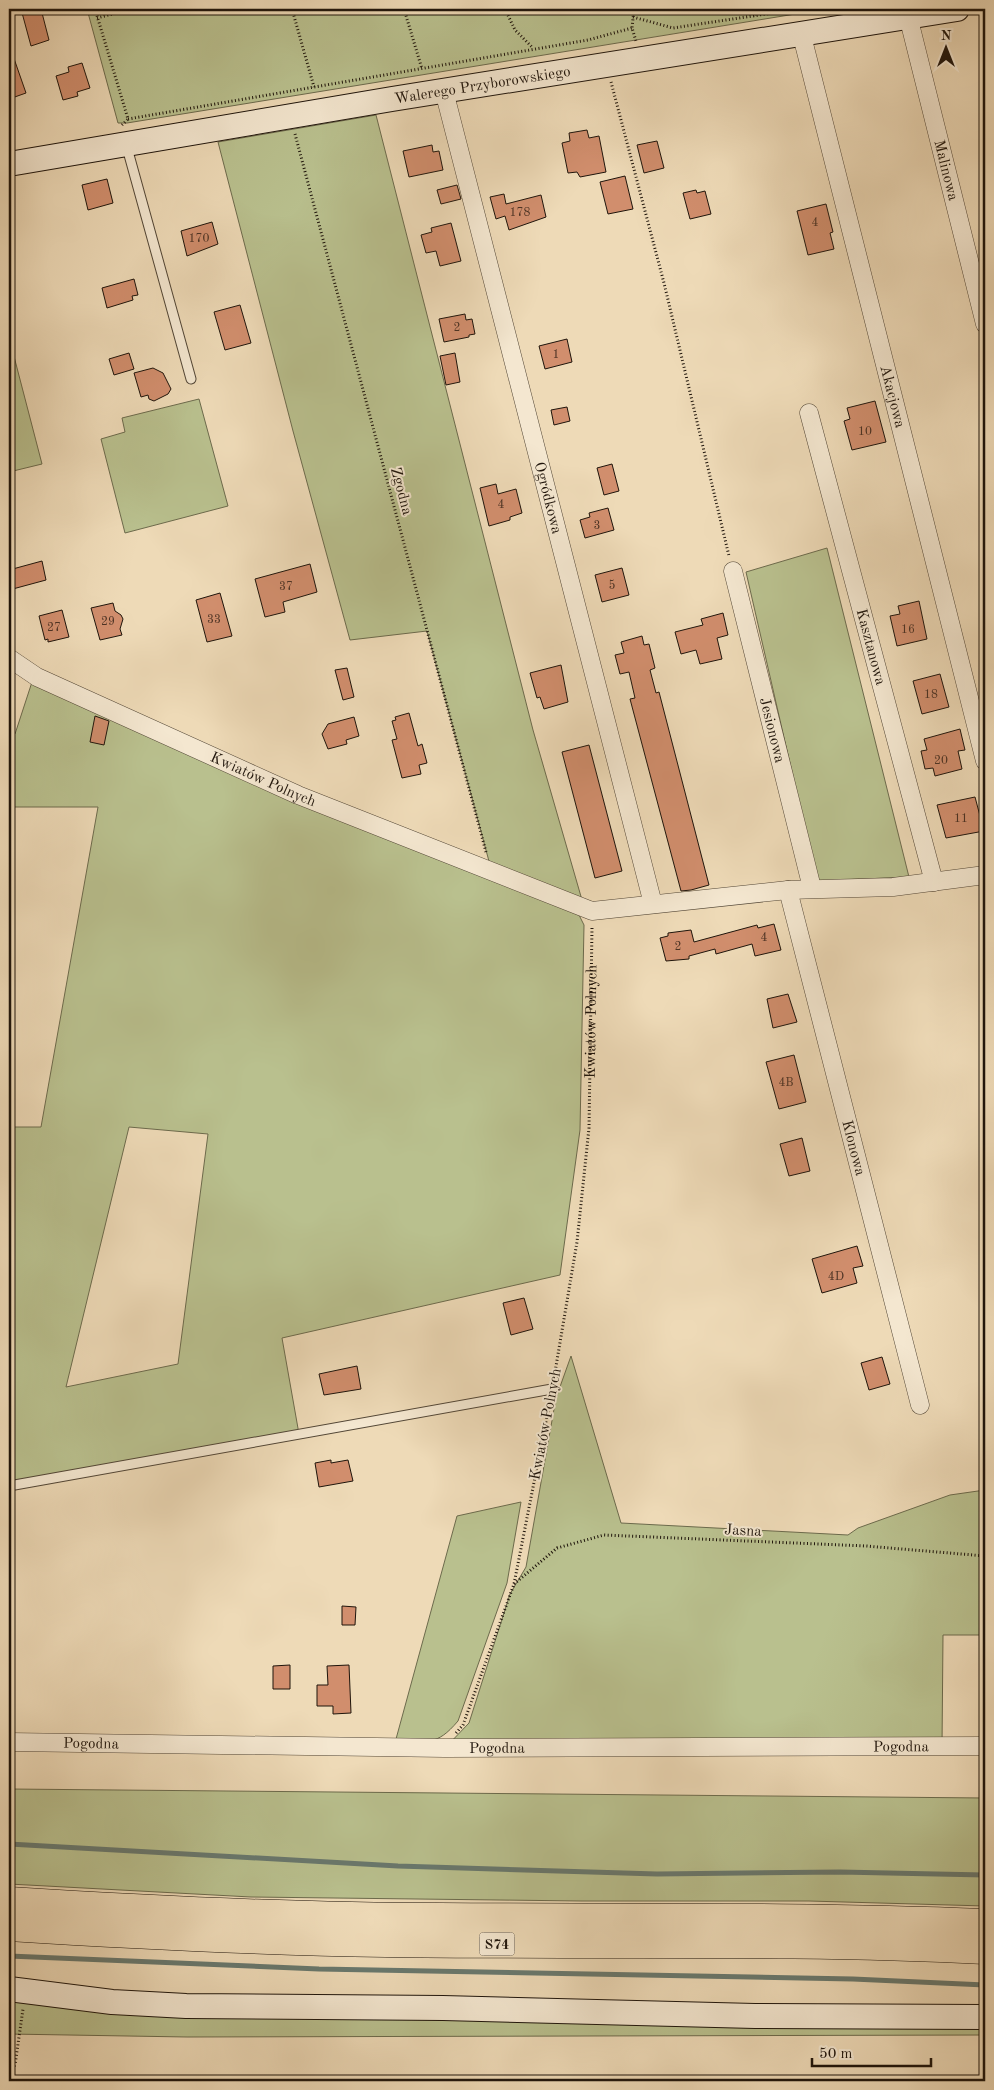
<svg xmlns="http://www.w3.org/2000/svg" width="994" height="2090" viewBox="0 0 994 2090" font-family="'Old Standard TT',serif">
	<rect width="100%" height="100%" fill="#eedab7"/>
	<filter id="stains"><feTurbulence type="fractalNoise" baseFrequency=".004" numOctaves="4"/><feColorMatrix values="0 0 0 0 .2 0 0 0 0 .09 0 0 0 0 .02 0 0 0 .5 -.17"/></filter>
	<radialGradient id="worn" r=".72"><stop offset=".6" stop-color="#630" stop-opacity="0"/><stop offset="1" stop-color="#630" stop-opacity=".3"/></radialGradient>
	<g fill="#b9c08e" stroke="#6c6a4c" fill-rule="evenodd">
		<path d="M 87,9 L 826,9 L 127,123 L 118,123 Z"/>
		<path d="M 376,115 L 533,730 L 582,900 L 490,865 L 427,631 L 350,640 L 293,431 L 218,142 Z"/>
		<path d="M 10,341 L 42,464 L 9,472 L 9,342 Z"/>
		<path d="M 199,399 L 228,506 L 125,533 L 101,439 L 125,432 L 122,418 Z"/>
		<path d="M 827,548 L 909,877 L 817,881 L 746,572 Z"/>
		<path d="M 32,682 L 579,915 L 584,925 L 580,1130 L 560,1275 L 282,1338 L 299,1434 L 9,1486 L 9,1127 L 41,1127 L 98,807 L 9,807 L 9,734 L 15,734 ZM 129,1127 L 208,1134 L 178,1364 L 66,1387 Z"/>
		<path d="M 571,1356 L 621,1523 L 848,1535 L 858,1528 L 950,1495 L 985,1490 L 985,1635 L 943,1635 L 942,1746 L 445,1748 L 469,1723 L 510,1594 L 526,1567 L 556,1398 Z"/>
		<path d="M 521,1502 L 507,1583 L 458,1721 C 436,1747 428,1741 396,1739 L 457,1516 Z"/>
		<path d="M 9,1789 L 985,1798 L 985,1906 L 809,1901 L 582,1901 L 251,1897 L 9,1884 Z"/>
		<path d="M 9,1997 L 985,2025 L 985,2035 L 187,2037 L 9,2034 Z"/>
	</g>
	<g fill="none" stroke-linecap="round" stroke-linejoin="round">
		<g stroke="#68786e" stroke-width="5">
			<path d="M 9,1844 L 398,1866 L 657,1874 L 840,1872 L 985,1875"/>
			<path d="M 9,1956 L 319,1969 L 853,1979 L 985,1985"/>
		</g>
	</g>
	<g fill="#d18e6d" stroke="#1e140b">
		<path d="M 21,9 L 41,9 L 49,40 L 31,46 Z"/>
		<path d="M 9,50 L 11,50 L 26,93 L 9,99 Z"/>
		<path d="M 82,63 L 90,88 L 77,92 L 78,96 L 63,100 L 56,76 L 69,72 L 68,67 Z"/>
		<path d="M 587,130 L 589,138 L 599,136 L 606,172 L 580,177 L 577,172 L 568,173 L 562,143 L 570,141 L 569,133 Z"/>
		<path d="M 657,141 L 664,168 L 644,173 L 637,145 Z"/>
		<path d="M 432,145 L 433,152 L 439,151 L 443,170 L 409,177 L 403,151 Z"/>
		<path d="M 625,176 L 633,209 L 608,214 L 600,182 Z"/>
		<path d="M 107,179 L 113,203 L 88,210 L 82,185 Z"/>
		<path d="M 457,185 L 461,199 L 441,204 L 437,190 Z"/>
		<path d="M 696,190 L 697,193 L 705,191 L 711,214 L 690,219 L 683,193 Z"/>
		<path d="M 504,194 L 506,204 L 541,195 L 546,217 L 509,230 L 505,216 L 496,219 L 490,197 Z"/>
		<path d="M 826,204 L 833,232 L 830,233 L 834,249 L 808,255 L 797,211 Z"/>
		<path d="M 212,222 L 218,244 L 187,256 L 181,231 Z"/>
		<path d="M 451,223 L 461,261 L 440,266 L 436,251 L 426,253 L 421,235 L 432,232 L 431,228 Z"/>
		<path d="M 134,279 L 138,295 L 132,296 L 133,300 L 107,308 L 102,288 Z"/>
		<path d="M 240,305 L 251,343 L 225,350 L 214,312 Z"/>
		<path d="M 465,314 L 466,320 L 472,319 L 475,334 L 469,335 L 469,337 L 444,342 L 439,319 Z"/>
		<path d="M 567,339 L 572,362 L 545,369 L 539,346 Z"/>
		<path d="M 129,353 L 134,369 L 114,375 L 109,359 Z"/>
		<path d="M 455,353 L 460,382 L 446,385 L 440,356 Z"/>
		<path d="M 153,368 L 163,373 L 171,389 L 168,394 L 154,401 L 149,399 L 148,395 L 141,397 L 134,373 Z"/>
		<path d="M 875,401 L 886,442 L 852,450 L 844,421 L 850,419 L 847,408 Z"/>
		<path d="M 567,407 L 570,421 L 554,425 L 551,410 Z"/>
		<path d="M 612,464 L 619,491 L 604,495 L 597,468 Z"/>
		<path d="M 496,484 L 498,494 L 516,489 L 522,513 L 510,517 L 510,520 L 489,526 L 480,488 Z"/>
		<path d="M 608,508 L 614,530 L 585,538 L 580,520 L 590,517 L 589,513 Z"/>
		<path d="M 42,561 L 46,580 L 9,590 L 9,570 Z"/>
		<path d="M 310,564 L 317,592 L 283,602 L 285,612 L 265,617 L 255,579 Z"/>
		<path d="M 622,568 L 629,595 L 602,602 L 595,575 Z"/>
		<path d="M 220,593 L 232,636 L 207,642 L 196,600 Z"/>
		<path d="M 919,601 L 927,639 L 897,646 L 890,616 L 900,614 L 898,606 Z"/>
		<path d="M 113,603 L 115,611 L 121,615 L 123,619 L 120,629 L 122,635 L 100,640 L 91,608 Z"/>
		<path d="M 62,610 L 69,637 L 48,642 L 48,639 L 45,640 L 39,616 Z"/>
		<path d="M 723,613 L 728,635 L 717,638 L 722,659 L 700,664 L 696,650 L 681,654 L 675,632 L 703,625 L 701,619 Z"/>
		<path d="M 642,636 L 644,645 L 649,644 L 655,668 L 650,670 L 656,693 L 659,692 L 709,885 L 691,890 L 681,891 L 630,699 L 635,698 L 629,672 L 620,674 L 615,655 L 624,653 L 621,642 Z"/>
		<path d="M 561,665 L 568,702 L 544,709 L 540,697 L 537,698 L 530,673 Z"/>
		<path d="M 347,668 L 354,697 L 343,700 L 335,670 Z"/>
		<path d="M 940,674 L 949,707 L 922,714 L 913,681 Z"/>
		<path d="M 409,713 L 418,746 L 422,744 L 427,763 L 419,765 L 421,774 L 402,778 L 392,740 L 397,739 L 392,721 L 396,720 L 395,717 Z"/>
		<path d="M 95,716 L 109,721 L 104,745 L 90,742 Z"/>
		<path d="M 354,717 L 359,736 L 346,740 L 347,744 L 328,749 L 322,734 L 328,724 Z"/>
		<path d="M 960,729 L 965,750 L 958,751 L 962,769 L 935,776 L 933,768 L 925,769 L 921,751 L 927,750 L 924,739 Z"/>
		<path d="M 589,745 L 622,871 L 595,878 L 562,752 Z"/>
		<path d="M 975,797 L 984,831 L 946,838 L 937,805 Z"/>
		<path d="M 774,924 L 781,950 L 755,956 L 752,944 L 716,954 L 715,949 L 689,956 L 689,959 L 666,961 L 660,938 L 668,936 L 668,933 L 691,930 L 694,942 L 757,925 L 758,928 Z"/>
		<path d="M 788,994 L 797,1022 L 773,1028 L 767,999 Z"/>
		<path d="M 794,1055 L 806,1102 L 779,1109 L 766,1062 Z"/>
		<path d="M 802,1138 L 810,1171 L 789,1176 L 780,1144 Z"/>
		<path d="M 857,1246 L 863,1266 L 853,1268 L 857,1283 L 822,1293 L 812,1259 Z"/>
		<path d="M 524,1298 L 533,1329 L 511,1335 L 503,1303 Z"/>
		<path d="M 882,1357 L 890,1384 L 869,1390 L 861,1363 Z"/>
		<path d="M 357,1366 L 361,1389 L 324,1395 L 319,1374 Z"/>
		<path d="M 331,1460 L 331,1463 L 348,1460 L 353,1481 L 319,1487 L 315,1463 Z"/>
		<path d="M 342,1606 L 356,1607 L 355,1625 L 342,1625 Z"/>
		<path d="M 290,1665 L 290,1689 L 273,1689 L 273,1666 Z"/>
		<path d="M 349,1665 L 351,1713 L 333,1714 L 333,1706 L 317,1706 L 317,1685 L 328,1685 L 327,1666 Z"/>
	</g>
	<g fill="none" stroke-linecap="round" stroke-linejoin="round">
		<g stroke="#524636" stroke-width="11">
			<g id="lane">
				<path d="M 126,144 L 191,379"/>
				<path d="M 9,1486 L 552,1389"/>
			</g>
		</g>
		<g stroke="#524636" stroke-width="19">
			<g id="street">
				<path id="s2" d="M 908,16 L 985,324"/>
				<path id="s3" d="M 801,32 L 985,761"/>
				<path id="s4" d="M 444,91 L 653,904"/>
				<path id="s5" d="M 809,413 L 934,882"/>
				<path id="s6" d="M 733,571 L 812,888"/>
				<path id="s7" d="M 9,658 L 37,677 L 298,795 L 592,911 L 788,890 L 893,887 L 985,875"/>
				<path id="s8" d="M 788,890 L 920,1405"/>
				<path id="s9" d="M 9,1742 L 445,1748 L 985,1746"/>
			</g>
		</g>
		<g stroke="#1e140b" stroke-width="26">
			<g id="secondary">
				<path id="s10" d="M 9,164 L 392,99 L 957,9"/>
				<path d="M 9,1989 L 112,2002 L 186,2006 L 443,2008 L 755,2016 L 985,2017"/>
			</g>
		</g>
		<g stroke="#1e140b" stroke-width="29">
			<g id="highway">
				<path d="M 9,1901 C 152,1910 296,1917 440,1917 C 622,1918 804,1916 985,1923"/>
				<path d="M 9,1927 C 135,1935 260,1941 386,1943 C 586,1946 786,1940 985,1950"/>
			</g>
		</g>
		<g stroke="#1e140b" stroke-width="3" stroke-dasharray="1 2.5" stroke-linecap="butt">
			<path d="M 95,9 L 128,119 L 122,125"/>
			<path d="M 292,9 L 314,87"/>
			<path d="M 404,9 L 422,69"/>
			<path d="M 505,9 L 515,30 L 533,48"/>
			<path d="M 634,9 L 632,28 L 636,41"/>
			<path d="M 753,9 L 755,16"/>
			<path d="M 633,17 L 673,28 L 799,9"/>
			<path d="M 97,18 L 132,9"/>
			<path d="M 611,82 L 664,283 L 729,556"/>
			<path d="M 128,119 L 588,40 L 632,28"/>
			<path d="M 295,134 L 486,852"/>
			<path id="s1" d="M 554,1378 L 577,1242 L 589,1128 L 592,927"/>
			<path d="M 514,1584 L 557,1548 L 604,1535 L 866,1546 L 985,1556"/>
			<path d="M 456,1733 L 463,1725 L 514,1584 L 550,1401"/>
			<path d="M 9,2075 L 15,2065 L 23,2009"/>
		</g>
		<use href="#lane" stroke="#f4e7d0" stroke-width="9"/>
		<use href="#street" stroke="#f4e7d0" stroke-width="18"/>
		<use href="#secondary" stroke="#f4e7d0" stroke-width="24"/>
		<use href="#highway" stroke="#eedab7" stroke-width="28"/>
	</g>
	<g text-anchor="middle" stroke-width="4" stroke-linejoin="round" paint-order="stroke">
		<g font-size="12" fill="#4b3224">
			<text x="520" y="216">178</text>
			<text x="815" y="226">4</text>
			<text x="199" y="242">170</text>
			<text x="457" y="331">2</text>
			<text x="556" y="358">1</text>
			<text x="865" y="435">10</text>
			<text x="501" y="508">4</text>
			<text x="597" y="529">3</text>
			<text x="612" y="589">5</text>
			<text x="286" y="590">37</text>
			<text x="214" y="623">33</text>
			<text x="108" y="625">29</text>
			<text x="54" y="631">27</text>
			<text x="908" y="633">16</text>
			<text x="931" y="698">18</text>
			<text x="941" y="764">20</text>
			<text x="961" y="822">11</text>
			<text x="764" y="941">4</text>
			<text x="678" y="950">2</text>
			<text x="786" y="1086">4B</text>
			<text x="836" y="1280">4D</text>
		</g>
		<rect fill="#f4e7d0" stroke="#5e5346" stroke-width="1" x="479.5" y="1932.5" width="35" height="23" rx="4"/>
		<g font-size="14" font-weight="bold" fill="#1e140b">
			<text x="497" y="1949">S74</text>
		</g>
		<g font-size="15" fill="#1e140b" stroke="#f4e7d0">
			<text dy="5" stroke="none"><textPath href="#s10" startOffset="480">Walerego Przyborowskiego</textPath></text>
			<text dy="5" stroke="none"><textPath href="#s2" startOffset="159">Malinowa</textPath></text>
			<text dy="5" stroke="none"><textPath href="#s3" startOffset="376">Akacjowa</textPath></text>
			<text transform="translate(402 491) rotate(75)" y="5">Zgodna</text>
			<text dy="5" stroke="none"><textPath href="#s4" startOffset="420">Ogródkowa</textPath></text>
			<text dy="5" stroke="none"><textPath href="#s5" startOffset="242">Kasztanowa</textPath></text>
			<text dy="5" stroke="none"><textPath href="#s6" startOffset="164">Jesionowa</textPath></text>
			<text dy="5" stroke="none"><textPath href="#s7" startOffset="282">Kwiatów Polnych</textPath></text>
			<text dy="5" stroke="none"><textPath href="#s1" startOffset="359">Kwiatów Polnych</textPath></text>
			<text dy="5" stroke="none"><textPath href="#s8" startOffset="266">Klonowa</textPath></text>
			<text transform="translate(545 1424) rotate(-79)" y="5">Kwiatów Polnych</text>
			<text transform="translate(743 1530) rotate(3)" y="5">Jasna</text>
			<text dy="5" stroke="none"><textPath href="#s9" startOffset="82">Pogodna</textPath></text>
			<text dy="5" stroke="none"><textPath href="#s9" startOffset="892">Pogodna</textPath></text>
			<text dy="5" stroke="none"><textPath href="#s9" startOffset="488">Pogodna</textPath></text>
		</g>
	</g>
	<rect width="994" height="2090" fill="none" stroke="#eedab7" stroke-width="30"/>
	<rect x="10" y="10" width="974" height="2070" fill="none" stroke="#1e140b" stroke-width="2.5"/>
	<rect x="15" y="15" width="964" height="2060" fill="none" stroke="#1e140b"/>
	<g transform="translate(946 48)" stroke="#f4e7d0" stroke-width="4" paint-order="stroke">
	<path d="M0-4L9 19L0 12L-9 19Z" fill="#1e140b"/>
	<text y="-8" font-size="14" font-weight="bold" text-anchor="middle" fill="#1e140b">N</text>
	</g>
	<path d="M812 2058v8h119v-8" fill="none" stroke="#1e140b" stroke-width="2.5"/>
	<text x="819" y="2058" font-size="15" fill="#1e140b" stroke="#f4e7d0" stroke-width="4" paint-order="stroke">50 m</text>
	<rect width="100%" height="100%" filter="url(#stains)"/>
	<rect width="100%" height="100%" fill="url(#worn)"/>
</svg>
